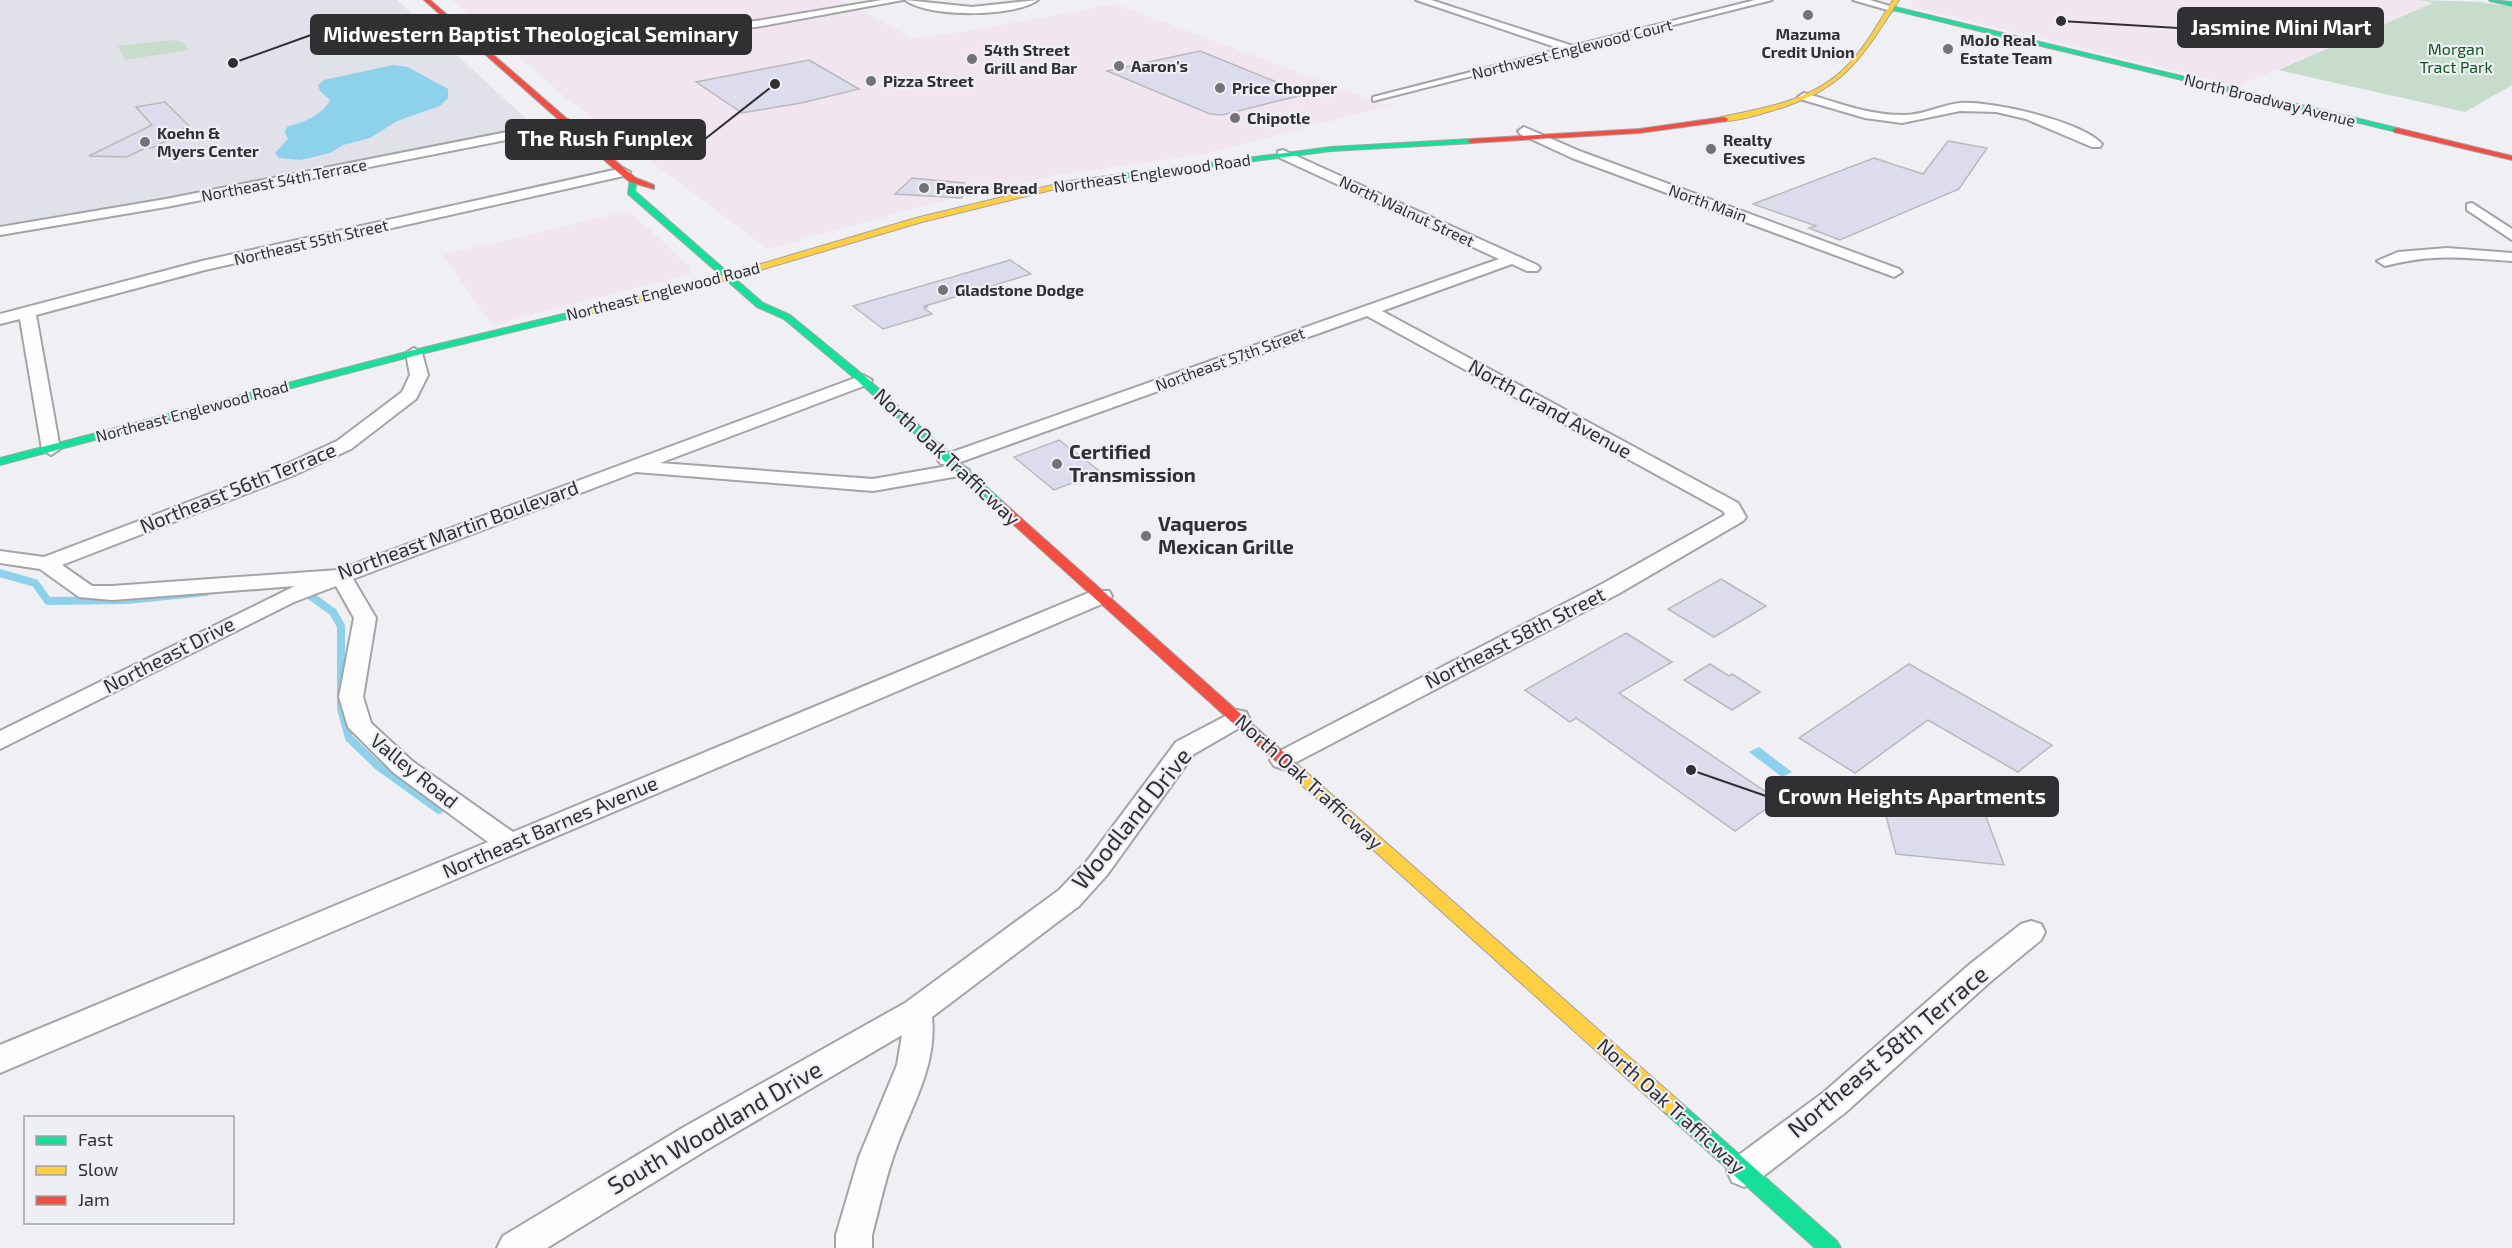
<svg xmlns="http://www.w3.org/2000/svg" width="2512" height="1248" viewBox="0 0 2512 1248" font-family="'Exo 2',sans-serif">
	<rect width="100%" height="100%" fill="#efeff4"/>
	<g fill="#f1e6f0">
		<path d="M 452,0 L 840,0 L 913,38 L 969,31 L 1115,4 L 1389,106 L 1200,155 L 1058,175 L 927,205 L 768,249 L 566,98 Z"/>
		<path d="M 1913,0 L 2419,0 L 2435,3 L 2238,86 L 1915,8 L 1910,6 Z"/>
		<path d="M 629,211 L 688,265 L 691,274 L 492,325 L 442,255 Z"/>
	</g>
	<path fill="#e1e1ea" d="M 0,0 L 397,0 L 534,126 L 115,208 L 0,227 Z"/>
	<g fill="#c7dccb">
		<path d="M 2419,0 L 2481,2 L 2512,7 L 2512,85 L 2465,112 L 2278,70 L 2433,3 Z"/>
		<path d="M 172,40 L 184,43 L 188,50 L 125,60 L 118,46 Z"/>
	</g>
	<g fill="#8ed1ea">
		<path d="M 393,65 L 408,67 L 448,89 L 448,98 L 440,106 L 397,121 L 370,138 L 343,145 L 330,153 L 301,160 L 279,158 L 275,153 L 288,139 L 285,132 L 287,127 C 303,122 322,116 330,100 L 320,91 L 318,85 L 324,80 Z"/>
		<path d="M 1759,747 L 1792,772 L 1782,777 L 1749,752 Z"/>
	</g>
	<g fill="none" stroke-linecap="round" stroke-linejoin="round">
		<g stroke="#8ed1ea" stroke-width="8">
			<path d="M 0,573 L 35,583 L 48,601 L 127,600 L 206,592"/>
			<path d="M 308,594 L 333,612 L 341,626 L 341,709 L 349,738 L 378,766 L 439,810"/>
		</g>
	</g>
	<g fill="#dcdcec" stroke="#b9b9bc" stroke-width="1.5">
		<path d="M 1200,51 L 1306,94 L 1222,115 L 1210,114 L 1107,71 Z"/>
		<path d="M 809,60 L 859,89 L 801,103 L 742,113 L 696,82 Z"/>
		<path d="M 165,102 L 189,126 L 183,129 L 189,129 L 152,148 L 145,148 L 127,157 L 89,156 L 152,125 L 136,107 Z"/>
		<path d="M 1948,141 L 1987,148 L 1959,189 L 1840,240 L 1809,228 L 1816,226 L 1753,204 L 1874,158 L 1923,174 Z"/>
		<path d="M 912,178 L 964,183 L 962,198 L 895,194 Z"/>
		<path d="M 1010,260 L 1031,274 L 925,306 L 927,307 L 924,308 L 932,314 L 883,329 L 853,306 Z"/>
		<path d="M 1059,440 L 1101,472 L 1054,490 L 1014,457 Z"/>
		<path d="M 1721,579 L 1766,606 L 1714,637 L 1668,609 Z"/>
		<path d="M 1626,633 L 1672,662 L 1619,693 L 1778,800 L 1735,831 L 1576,718 L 1570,722 L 1525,690 Z"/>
		<path d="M 1710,664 L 1729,676 L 1732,674 L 1760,692 L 1732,710 L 1684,680 Z"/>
		<path d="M 1909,664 L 2052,745 L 2018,772 L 1928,720 L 1855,773 L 1799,738 Z"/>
		<path d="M 1883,804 L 1985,814 L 2004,865 L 1896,854 Z"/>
	</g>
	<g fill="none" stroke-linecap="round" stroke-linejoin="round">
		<g stroke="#a4a4a8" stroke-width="4">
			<g id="street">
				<path d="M 882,0 L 903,0 L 756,27 L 679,32 L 563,33 L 505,40 L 476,46 L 471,43 L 505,33 L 563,27 L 679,26 L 756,21 Z"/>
				<path d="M 905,0 L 972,7 L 1038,0 C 1015,17 928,18 905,0 Z"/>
				<path d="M 1416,0 L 1431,0 L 1573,46 L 1755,0 L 1772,0 L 1373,101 L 1373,97 L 1561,49 Z"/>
				<path d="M 1853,0 L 1870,0 L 1896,8 L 1891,11 Z"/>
				<path d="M 1804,93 C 1836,102 1868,115 1902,115 C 1922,116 1940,105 1960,103 C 1992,101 2081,121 2102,144 L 2100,147 L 2092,147 L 2026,119 L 1996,112 L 1960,111 L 1902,123 L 1865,118 L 1800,99 L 1798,97 Z"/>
				<path d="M 568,120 L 574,124 L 572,127 L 166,207 L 0,235 L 0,227 L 166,199 Z"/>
				<path d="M 1524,127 L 1582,152 L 1899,269 L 1902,272 L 1894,277 L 1889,275 L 1572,158 L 1520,134 L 1518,131 Z"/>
				<path d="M 1283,150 L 1537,265 L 1540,268 L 1537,271 L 1527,271 L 1512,264 L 1382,311 L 1738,503 L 1746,517 L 1743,521 L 1618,594 L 1283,769 L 1274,766 L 1270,760 L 1274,754 L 1602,584 L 1725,515 L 1723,511 L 1367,316 L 955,464 L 941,464 L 938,460 L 941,456 L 1499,259 L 1278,157 L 1278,151 Z"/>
				<path d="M 623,168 L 630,172 L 628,175 L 205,270 L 36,315 L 60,449 L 51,455 L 42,449 L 20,319 L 0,324 L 0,314 L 202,261 Z"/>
				<path d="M 2472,203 L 2512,229 L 2512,240 L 2467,210 L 2467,204 Z"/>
				<path d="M 2447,248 L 2512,253 L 2512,261 C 2463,258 2434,253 2385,266 L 2377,261 L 2398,252 Z"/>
				<path d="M 414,348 L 422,353 L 428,375 L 416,399 L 351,449 L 292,476 L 62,565 L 92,586 L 112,586 L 338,570 L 863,375 L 872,380 L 869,384 L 660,463 L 873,479 L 959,464 L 969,470 L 959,476 L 873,491 L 636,472 L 353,579 L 376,618 L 363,697 L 371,723 L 412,761 L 513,832 L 1093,591 L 1109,591 L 1112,596 L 1109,601 L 0,1073 L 0,1045 L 488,842 L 394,773 L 348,727 L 339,697 L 354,618 L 336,586 L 294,602 L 0,749 L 0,731 L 295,586 L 112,600 L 79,597 L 40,569 L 0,563 L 0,551 L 44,557 L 278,468 L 337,441 L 402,392 L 410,375 L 406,353 Z"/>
				<path d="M 1237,710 L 1246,712 L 1249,718 L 1246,724 L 1194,754 L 1107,875 L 1079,906 L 932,1017 C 937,1064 913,1103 897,1146 C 886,1175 880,1205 872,1235 L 872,1248 L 836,1248 L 836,1235 L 859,1157 L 897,1065 L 902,1035 L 708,1149 L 547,1248 L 497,1248 L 503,1236 L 684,1127 L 905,1003 L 1059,890 L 1087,861 L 1176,742 Z"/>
				<path d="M 2031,921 L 2041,924 L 2045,932 L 2041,940 L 1990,982 L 1846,1112 L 1756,1182 L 1744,1187 L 1732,1182 L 1727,1171 L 1732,1160 L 1824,1092 L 1970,964 L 2021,924 Z"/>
			</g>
		</g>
		<g stroke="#a4a4a8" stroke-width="2">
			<g id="fast">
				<path d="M 2489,0 L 2512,2 L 2512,6 L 2490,1 Z"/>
				<path d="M 1891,6 L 2397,128 L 2401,130 L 2397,132 L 1889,9 Z"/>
				<path d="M 1471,139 L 1474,139 L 1474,143 L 1331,151 L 1069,185 L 1065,183 L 1069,181 L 1331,147 Z"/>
				<path d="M 630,178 L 637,180 L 635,191 L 763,303 L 790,315 L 867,378 L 1002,501 L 1004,504 L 1002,507 L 994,507 L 859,382 L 784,319 L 757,307 L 628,194 Z"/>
				<path d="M 592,307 L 595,308 L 595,312 L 417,355 L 0,465 L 0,458 L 410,351 Z"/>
				<path d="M 1671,1097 L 1678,1100 L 1837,1241 L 1841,1248 L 1815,1248 L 1664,1112 L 1661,1106 L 1664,1100 Z"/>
			</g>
		</g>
		<g stroke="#a4a4a8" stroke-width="2">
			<g id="slow">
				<path d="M 1893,0 L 1899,0 C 1860,60 1844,90 1771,111 C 1756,115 1737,122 1721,121 L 1721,117 C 1766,108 1815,100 1848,65 C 1866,46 1879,22 1893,0 Z"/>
				<path d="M 1069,181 L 1073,183 L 1072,185 L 922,222 L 730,279 L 592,313 L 587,310 L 724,275 L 916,218 Z"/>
				<path d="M 1292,763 L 1297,764 L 1678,1100 L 1681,1106 L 1678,1112 L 1671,1115 L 1664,1112 L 1287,772 L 1284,768 L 1287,764 Z"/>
			</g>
		</g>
		<g stroke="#a4a4a8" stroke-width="2">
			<g id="jam">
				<path d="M 424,0 L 430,0 L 626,170 L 636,178 L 654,185 L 654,189 L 630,182 L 620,174 Z"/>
				<path d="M 1724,117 L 1728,119 L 1727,121 L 1639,133 L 1471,143 L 1467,141 L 1471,139 L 1639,129 Z"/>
				<path d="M 2397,128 L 2512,156 L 2512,160 L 2394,132 L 2393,130 Z"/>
				<path d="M 998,500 L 1002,501 L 1297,764 L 1300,768 L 1297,772 L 1287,772 L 994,507 L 992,504 L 994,501 Z"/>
			</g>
		</g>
		<use href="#street" fill="#fdfdfd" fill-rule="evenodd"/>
		<use href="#fast" fill="#16e098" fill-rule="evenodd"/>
		<use href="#slow" fill="#ffcf43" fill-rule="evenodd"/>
		<use href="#jam" fill="#f24e42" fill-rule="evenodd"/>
	</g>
	<g fill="#737376" stroke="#eeeef5" stroke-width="2">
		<circle cx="1808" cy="15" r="6"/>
		<circle cx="1948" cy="49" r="6"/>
		<circle cx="972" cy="59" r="6"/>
		<circle cx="1119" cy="66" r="6"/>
		<circle cx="871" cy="81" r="6"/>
		<circle cx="1220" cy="88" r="6"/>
		<circle cx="1235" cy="118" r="6"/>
		<circle cx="145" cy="142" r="6"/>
		<circle cx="1711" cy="149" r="6"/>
		<circle cx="924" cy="188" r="6"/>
		<circle cx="943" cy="290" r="6"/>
		<circle cx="1057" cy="464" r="6"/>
		<circle cx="1146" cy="536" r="6"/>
	</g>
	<g text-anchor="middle" stroke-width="4.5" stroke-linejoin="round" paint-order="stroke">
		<g font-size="16" font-weight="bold" fill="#303032" stroke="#eeeef5" text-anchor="start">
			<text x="1808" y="40" text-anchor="middle">Mazuma<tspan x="1808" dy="18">Credit Union</tspan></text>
			<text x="1960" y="46">MoJo Real<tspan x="1960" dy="18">Estate Team</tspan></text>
			<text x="984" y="56">54th Street<tspan x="984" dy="18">Grill and Bar</tspan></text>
			<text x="1131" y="72">Aaron's</text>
			<text x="883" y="87">Pizza Street</text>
			<text x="1232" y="94">Price Chopper</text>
			<text x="1247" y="124">Chipotle</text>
			<text x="157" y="139">Koehn &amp;<tspan x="157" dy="18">Myers Center</tspan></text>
			<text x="1723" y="146">Realty<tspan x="1723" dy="18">Executives</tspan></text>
			<text x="936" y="194">Panera Bread</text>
			<text x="955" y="296">Gladstone Dodge</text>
		</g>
		<g font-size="16" fill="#303032" stroke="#eeeef5">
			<text transform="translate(1572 49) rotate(-14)" y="6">Northwest Englewood Court</text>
			<text transform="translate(2270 100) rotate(14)" y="6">North Broadway Avenue</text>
			<text transform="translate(1152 173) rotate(-8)" y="6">Northeast Englewood Road</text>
			<text transform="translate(284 180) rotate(-11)" y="6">Northeast 54th Terrace</text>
			<text transform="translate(1708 203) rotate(20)" y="6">North Main</text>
			<text transform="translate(1407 211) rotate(25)" y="6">North Walnut Street</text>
			<text transform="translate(311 242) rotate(-13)" y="6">Northeast 55th Street</text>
			<text transform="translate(663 291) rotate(-14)" y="6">Northeast Englewood Road</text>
			<text transform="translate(1230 359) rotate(-20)" y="6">Northeast 57th Street</text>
			<text transform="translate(192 411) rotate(-15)" y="6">Northeast Englewood Road</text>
		</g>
		<g font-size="16" fill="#135420" stroke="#eeeef5">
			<text x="2456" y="55">Morgan<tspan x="2456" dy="18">Tract Park</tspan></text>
		</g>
		<g font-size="20" fill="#303032" stroke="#eeeef5">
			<text transform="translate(1550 409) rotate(29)" y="7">North Grand Avenue</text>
			<text transform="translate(947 457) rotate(43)" y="7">North Oak Trafficway</text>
			<text transform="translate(238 488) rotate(-22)" y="7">Northeast 56th Terrace</text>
			<text transform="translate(458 530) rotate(-20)" y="7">Northeast Martin Boulevard</text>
			<text transform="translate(1515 638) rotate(-27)" y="7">Northeast 58th Street</text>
			<text transform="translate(169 655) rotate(-27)" y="7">Northeast Drive</text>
			<text transform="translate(414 771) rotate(39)" y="7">Valley Road</text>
			<text transform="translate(1309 782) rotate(42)" y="7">North Oak Trafficway</text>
			<text transform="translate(550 827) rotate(-23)" y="7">Northeast Barnes Avenue</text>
			<text transform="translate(1671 1106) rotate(42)" y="7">North Oak Trafficway</text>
		</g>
		<g font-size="20" font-weight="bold" fill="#303032" stroke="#eeeef5" text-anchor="start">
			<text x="1069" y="459">Certified<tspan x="1069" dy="23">Transmission</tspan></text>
			<text x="1158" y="531">Vaqueros<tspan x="1158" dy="23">Mexican Grille</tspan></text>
		</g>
		<g font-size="24" fill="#303032" stroke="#eeeef5">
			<text transform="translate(1132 819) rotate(-51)" y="8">Woodland Drive</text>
			<text transform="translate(1888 1052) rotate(-40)" y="8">Northeast 58th Terrace</text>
			<text transform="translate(715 1128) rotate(-30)" y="8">South Woodland Drive</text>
		</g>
	</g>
	<path fill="none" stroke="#303032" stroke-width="2" d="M2061 21L2178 28M233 63L311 35M775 84L705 139M1691 770L1766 796"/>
	<g fill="#303032" stroke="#eeeef5" stroke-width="2">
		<circle cx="2061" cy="21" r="6"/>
		<circle cx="233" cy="63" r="6"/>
		<circle cx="775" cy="84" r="6"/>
		<circle cx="1691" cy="770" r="6"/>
	</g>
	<g fill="#303032" stroke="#303032" stroke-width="2">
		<rect x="2178" y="8" width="205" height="39" rx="6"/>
		<rect x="311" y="15" width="440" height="39" rx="6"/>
		<rect x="506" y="120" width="199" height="39" rx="6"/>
		<rect x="1766" y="777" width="292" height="39" rx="6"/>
	</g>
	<g font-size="21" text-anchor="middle" font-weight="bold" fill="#fff">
		<text x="2281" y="35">Jasmine Mini Mart</text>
		<text x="531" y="42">Midwestern Baptist Theological Seminary</text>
		<text x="605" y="146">The Rush Funplex</text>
		<text x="1912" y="804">Crown Heights Apartments</text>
	</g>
	<rect x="24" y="1116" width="210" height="108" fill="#eeeef5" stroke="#a2a2a7" stroke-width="1.5"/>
	<rect x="36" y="1136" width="30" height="9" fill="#16e098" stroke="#a2a2a7" stroke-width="1.5"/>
	<text x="78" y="1146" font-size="18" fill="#303032">Fast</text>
	<rect x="36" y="1166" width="30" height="9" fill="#ffcf43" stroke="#a2a2a7" stroke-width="1.5"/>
	<text x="78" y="1176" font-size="18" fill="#303032">Slow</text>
	<rect x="36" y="1196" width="30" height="9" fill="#f24e42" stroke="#a2a2a7" stroke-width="1.5"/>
	<text x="78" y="1206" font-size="18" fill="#303032">Jam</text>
</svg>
